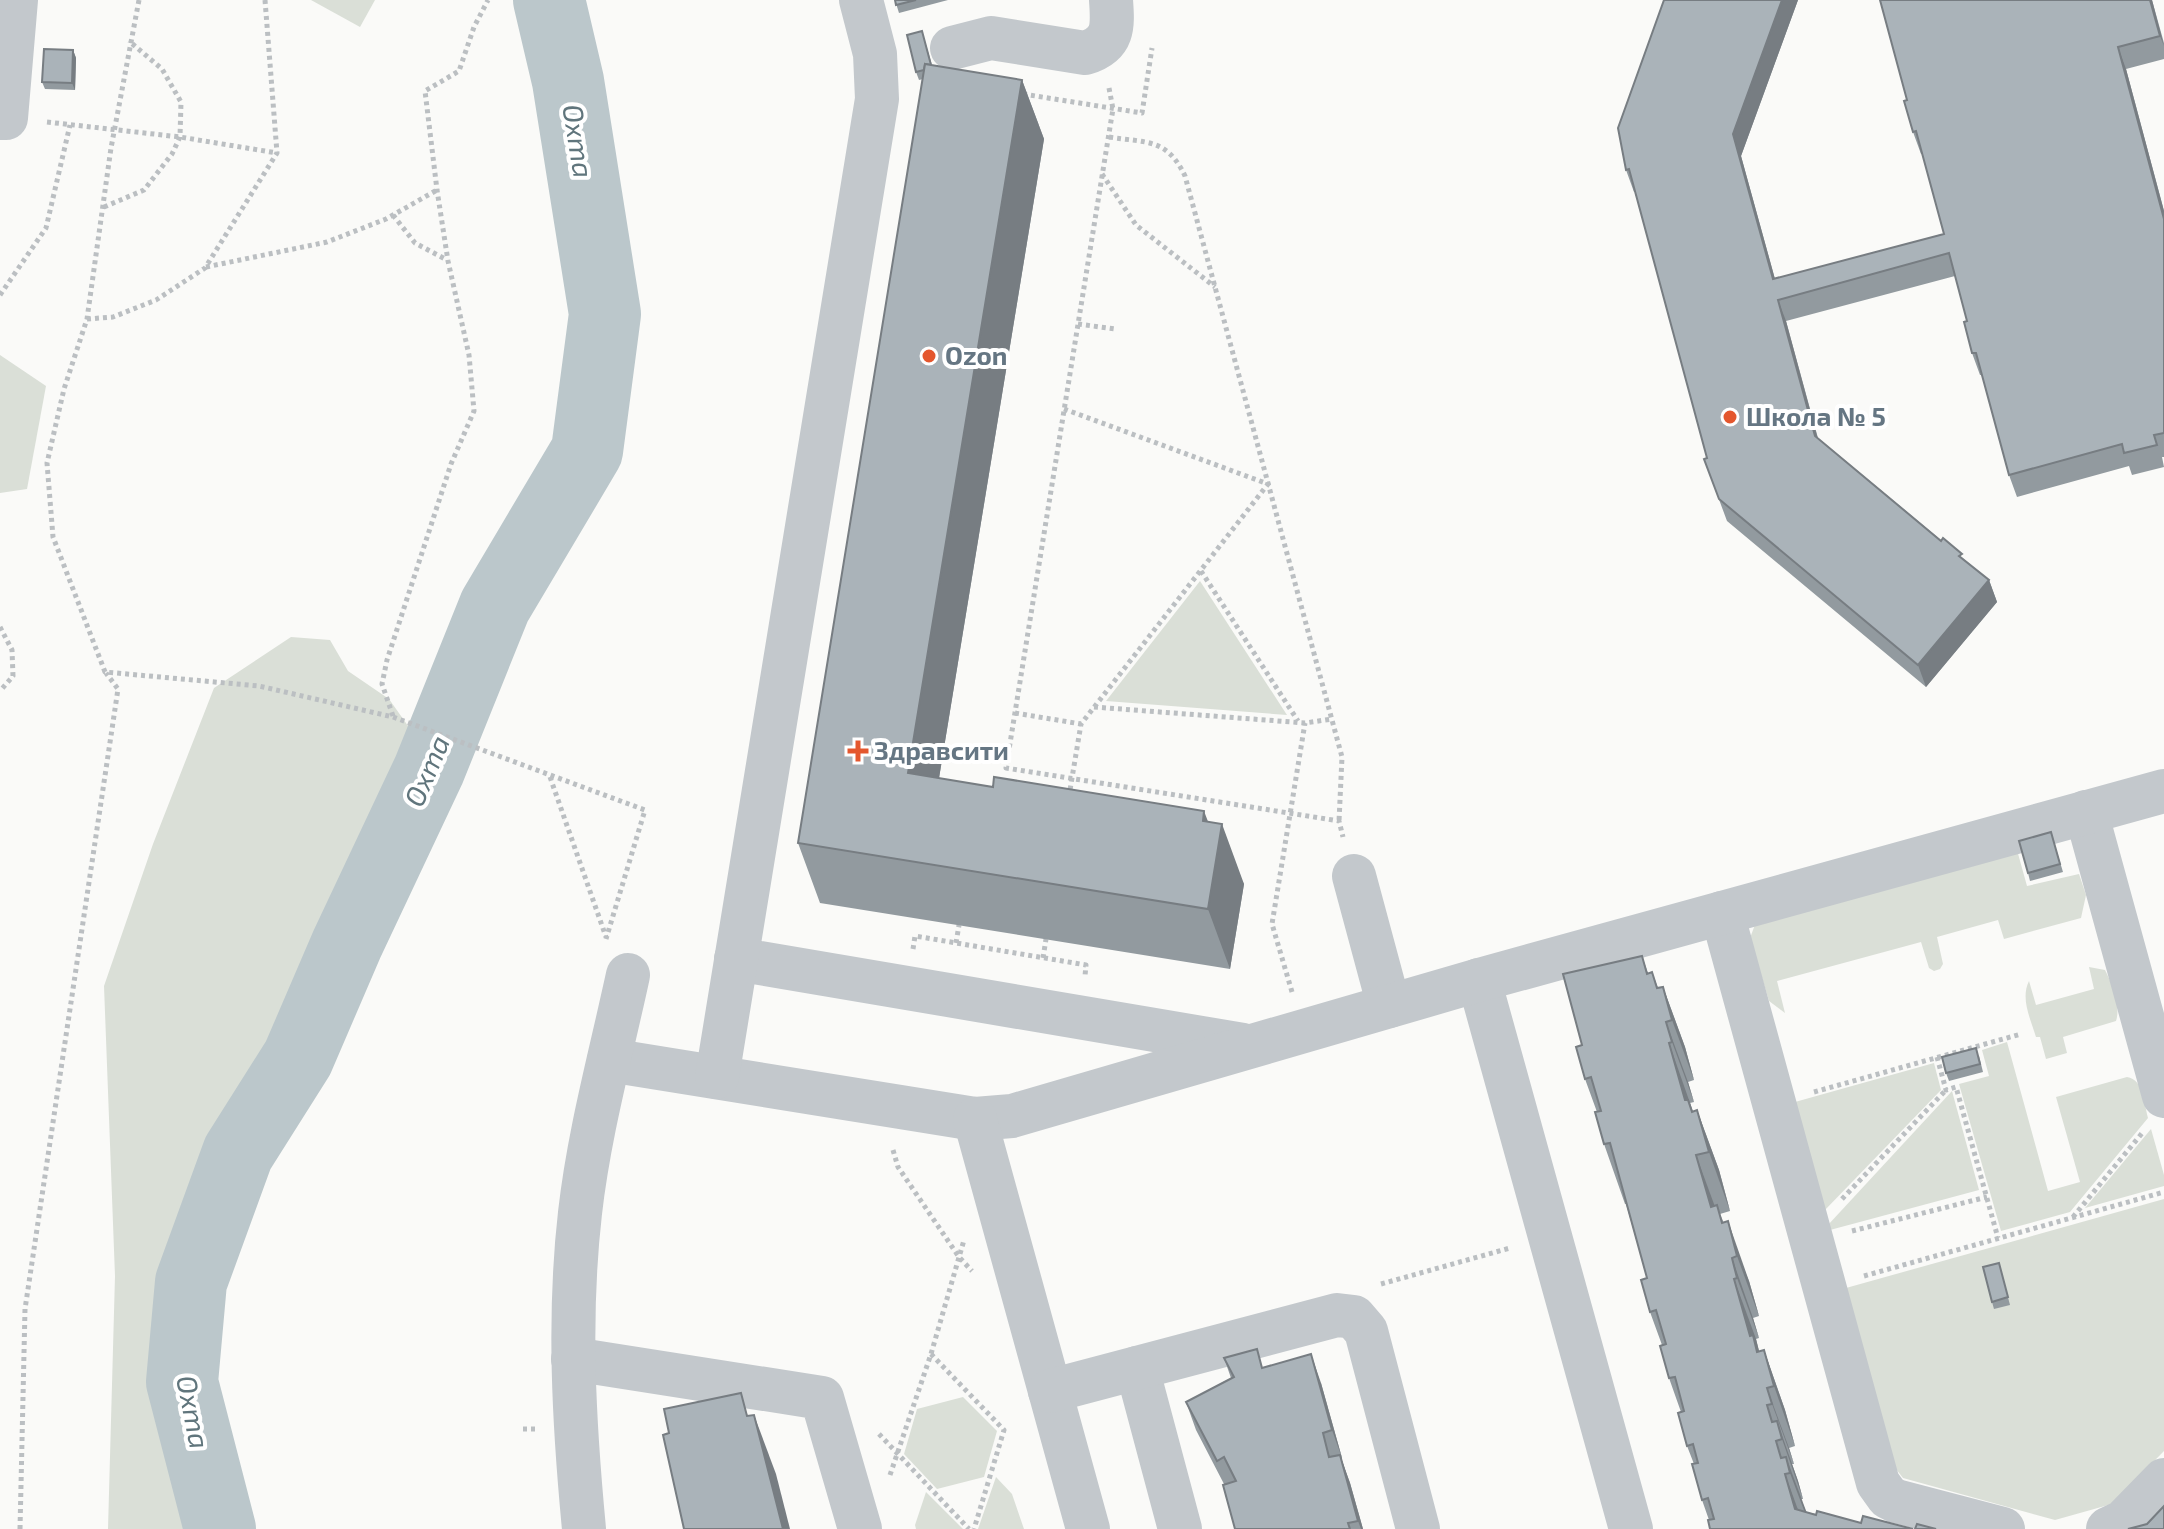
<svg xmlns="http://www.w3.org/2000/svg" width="2164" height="1529" viewBox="0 0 2164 1529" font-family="'Exo 2',sans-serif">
	<rect width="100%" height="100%" fill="#fafaf8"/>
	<g fill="#dadfd7">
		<path d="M 311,0 L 375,0 L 360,27 Z"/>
		<path d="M 0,355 L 46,386 L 27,489 L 0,493 Z"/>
		<path d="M 1200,581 L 1287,715 L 1106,701 Z"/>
		<path d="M 291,637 L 330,640 L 348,671 L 389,699 L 413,733 L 364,844 L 318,972 L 183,1239 L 174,1377 L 207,1529 L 108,1529 L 115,1276 L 104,986 L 153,844 L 214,688 Z"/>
		<path d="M 2017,850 L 2027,886 L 2079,874 L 2086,895 L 2081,918 L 2004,939 L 1998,920 L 1937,937 L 1943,964 L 1940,969 L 1934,971 L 1929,968 L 1921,942 L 1777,981 L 1785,1013 L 1769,1001 L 1750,938 L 1756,922 Z"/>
		<path d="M 2089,967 L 2105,970 C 2112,983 2121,1007 2116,1021 L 2063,1037 L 2067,1053 L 2046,1059 L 2040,1037 L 2036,1037 C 2031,1020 2020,999 2029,981 L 2036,1005 L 2094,989 Z"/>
		<path d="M 2007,1042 L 2048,1191 L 2080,1182 L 2056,1097 L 2127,1077 C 2144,1080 2144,1103 2148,1118 L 2070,1212 L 2001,1231 L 1959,1084 L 1989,1076 L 1982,1050 Z"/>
		<path d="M 1934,1063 L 1941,1090 L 1824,1211 L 1795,1102 Z"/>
		<path d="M 1952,1091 L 1979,1190 L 1830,1230 L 1828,1225 Z"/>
		<path d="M 2151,1129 L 2164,1175 L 2164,1186 L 2085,1208 Z"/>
		<path d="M 2164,1199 L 2164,1451 L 2112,1504 L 2055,1520 L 1903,1478 L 1896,1469 L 1846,1288 Z"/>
		<path d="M 963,1397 L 997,1431 L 984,1477 L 937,1489 L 904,1454 L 917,1409 Z"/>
		<path d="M 996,1477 L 1012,1494 L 1024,1529 L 978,1529 Z"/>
		<path d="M 926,1492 L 963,1529 L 916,1529 L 915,1525 Z"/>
	</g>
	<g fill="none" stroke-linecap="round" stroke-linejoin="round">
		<path stroke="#bbc7cb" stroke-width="72" d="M 220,1529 L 182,1382 L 191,1282 L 238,1153 L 298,1058 L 347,944 L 429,770 L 495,606 L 587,451 L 605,314 L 568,81 L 549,0"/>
		<g stroke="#bbbfc2" stroke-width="5" stroke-dasharray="4 4" stroke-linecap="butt">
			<path d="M 139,0 L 111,148 L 87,319 L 64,389 L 47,463 L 53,537 L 105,672 L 259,686 L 393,717 L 645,810 L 606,939"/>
			<path d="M 1109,88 L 1113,109 L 1111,121 L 1006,768 L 1339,821 L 1343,837"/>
			<path d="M 1023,94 L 1142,113 L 1152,48"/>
			<path d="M 47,122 L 180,137 L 277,153"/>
			<path d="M 1109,137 C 1147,143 1167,138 1185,176 L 1342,757 L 1339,821"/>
			<path d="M 1102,174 L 1136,225 L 1215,287"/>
			<path d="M 104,207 L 144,190 L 172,154 L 180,137 L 181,102 L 162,69 L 129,41"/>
			<path d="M 393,215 L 415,243 L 447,260"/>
			<path d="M 206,267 L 327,242 L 386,219 L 437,190"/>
			<path d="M 0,295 L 46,228 L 70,125"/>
			<path d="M 87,319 L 113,317 L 156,300 L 205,268 L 277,153 L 265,0"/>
			<path d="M 1078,324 L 1115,329"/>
			<path d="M 1064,409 L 1268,484 L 1081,724 L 1069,796"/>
			<path d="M 1201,571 L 1298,721"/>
			<path d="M 0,627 L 12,650 L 13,676 L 0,691"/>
			<path d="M 1094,707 L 1305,723 L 1332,719"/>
			<path d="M 1015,713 L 1081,724"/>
			<path d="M 393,716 L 382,684 L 387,660 L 451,464 L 474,411 L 469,355 L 448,261 L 437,190 L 425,91 L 459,71 L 474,27 L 488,0"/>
			<path d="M 550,777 L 606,937"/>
			<path d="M 956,943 L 959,925"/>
			<path d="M 913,949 L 915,936 L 1086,965 L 1085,976"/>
			<path d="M 1043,958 L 1046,939"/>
			<path d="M 1292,992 L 1272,924 L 1305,723"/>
			<path d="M 1937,1057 L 1946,1090 L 1956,1087 L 1998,1238"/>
			<path d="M 1814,1092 L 2021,1034"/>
			<path d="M 893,1150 L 898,1167 L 959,1257 L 972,1271"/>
			<path d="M 1842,1199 L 1946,1090"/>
			<path d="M 2073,1217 L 2143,1132"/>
			<path d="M 1852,1231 L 1987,1197"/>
			<path d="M 1864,1276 L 2164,1192"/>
			<path d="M 1381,1284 L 1510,1248"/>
			<path d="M 931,1354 L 1004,1430 L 974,1529"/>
			<path d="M 523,1429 L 535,1429"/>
			<path d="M 879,1434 L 969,1529"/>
			<path d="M 890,1475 L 931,1354 L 964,1240"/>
			<path d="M 20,1529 L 25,1309 L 118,689 L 106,673"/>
		</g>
		<g stroke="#c3c8cc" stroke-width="44">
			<path d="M 952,48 L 991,38 L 1085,53 C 1114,44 1113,27 1111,0"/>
			<path d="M 0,118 L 6,118 L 16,0"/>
			<path d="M 2086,812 L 2164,1096"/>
			<path d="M 1354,876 L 1389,1006"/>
			<path d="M 1722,913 L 1878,1483 L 1888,1497 L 1896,1501 L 2003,1529"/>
			<path d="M 736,959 L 1243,1045"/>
			<path d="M 1479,980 L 1631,1529"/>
			<path d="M 609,1060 L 975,1119 L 1012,1116 L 1479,980 L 2164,791"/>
			<path d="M 717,1077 L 877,99 L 875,54 L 861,0"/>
			<path d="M 975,1119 L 1088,1529"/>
			<path d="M 573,1359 L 822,1398 L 860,1529"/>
			<path d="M 1137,1368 L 1180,1529"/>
			<path d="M 1050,1391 L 1337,1315 L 1354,1317 L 1366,1331 L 1418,1529"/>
			<path d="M 584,1529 C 574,1424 568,1318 580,1213 C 589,1133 611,1054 628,975"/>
			<path d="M 2108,1529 L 2123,1522 L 2164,1480"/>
		</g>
	</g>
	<g fill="#929a9f">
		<path d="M 895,0 L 948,0 L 899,13 Z"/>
		<path d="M 1664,0 L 1798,0 L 1741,156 L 1775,279 L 1944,234 L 1922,154 L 1921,154 L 1913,132 L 2152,0 L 2164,43 L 2164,59 L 2126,69 L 2164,211 L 2164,457 L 2162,457 L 2164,467 L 2132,475 L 2129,466 L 2017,497 L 2009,475 L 1982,375 L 1980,375 L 1972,353 L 1967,321 L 1955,276 L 1786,321 L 1818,438 L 1989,580 L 1997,602 L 1926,687 L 1727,521 L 1704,459 L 1707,458 L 1635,192 L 1634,192 L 1626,170 Z"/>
		<path d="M 922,31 L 932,65 L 1022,80 L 1044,139 L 939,778 L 1208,822 L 1244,884 L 1230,969 L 820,903 L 798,843 L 923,79 L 919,80 L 916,72 Z"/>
		<path d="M 73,50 L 76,58 L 75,90 L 45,89 L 42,82 Z"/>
		<path d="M 2051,832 L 2063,872 L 2030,881 L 2028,873 Z"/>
		<path d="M 1642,956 L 1648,973 L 1652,972 L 1658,988 L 1663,987 L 1685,1047 L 1694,1080 L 1688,1082 L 1694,1102 L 1690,1103 L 1693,1111 L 1697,1110 L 1719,1170 L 1730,1211 L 1720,1214 L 1749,1281 L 1759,1316 L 1753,1318 L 1759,1338 L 1756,1339 L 1759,1351 L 1764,1350 L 1785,1410 L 1795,1446 L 1789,1448 L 1794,1464 L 1792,1464 L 1798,1481 L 1803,1499 L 1801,1499 L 1806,1512 L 1861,1523 L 1913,1529 L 1709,1520 L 1702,1500 L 1694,1464 L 1687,1446 L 1681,1412 L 1669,1378 L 1662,1345 L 1650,1312 L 1647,1278 L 1626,1204 L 1625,1204 L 1604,1144 L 1597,1112 L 1585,1079 L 1582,1045 Z"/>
		<path d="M 1979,1056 L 1983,1072 L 1949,1081 L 1946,1073 Z"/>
		<path d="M 2001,1271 L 2010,1305 L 1994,1309 L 1992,1302 Z"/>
		<path d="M 1224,1358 L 1321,1383 L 1342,1458 L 1341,1458 L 1350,1483 L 1363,1529 L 1235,1529 L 1224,1484 L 1196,1430 L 1186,1402 L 1231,1378 Z"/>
	</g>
	<g fill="#777d82">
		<path d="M 1782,0 L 1798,0 L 1741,156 L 1781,301 L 1773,279 L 1733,134 Z"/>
		<path d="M 2150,0 L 2152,0 L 2164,46 L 2160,36 Z"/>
		<path d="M 2118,47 L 2126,69 L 2164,211 L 2164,219 Z"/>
		<path d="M 73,50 L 76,58 L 75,90 L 72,83 Z"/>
		<path d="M 1022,80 L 1044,139 L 930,833 L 908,773 Z"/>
		<path d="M 1778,300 L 1786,321 L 1823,458 L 1815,436 Z"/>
		<path d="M 1989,580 L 1997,602 L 1926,687 L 1918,665 Z"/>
		<path d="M 1204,811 L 1218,848 L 1222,824 L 1244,884 L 1230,969 L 1208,909 L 1203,821 Z"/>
		<path d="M 1663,987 L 1685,1047 L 1694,1080 L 1672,1020 Z"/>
		<path d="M 1666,1022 L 1688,1082 L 1694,1102 L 1672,1042 Z"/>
		<path d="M 1669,1043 L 1690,1103 L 1695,1120 L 1685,1100 Z"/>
		<path d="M 1697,1110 L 1719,1170 L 1730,1211 L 1709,1152 Z"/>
		<path d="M 1696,1155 L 1718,1215 L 1711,1207 Z"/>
		<path d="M 1728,1221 L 1749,1281 L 1759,1316 L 1737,1256 Z"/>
		<path d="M 1732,1258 L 1753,1318 L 1759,1338 L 1737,1278 Z"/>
		<path d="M 1734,1279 L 1756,1339 L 1761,1359 L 1750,1336 Z"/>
		<path d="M 1764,1350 L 1785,1410 L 1795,1446 L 1774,1386 Z"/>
		<path d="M 1311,1354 L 1321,1383 L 1342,1458 L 1332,1430 Z"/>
		<path d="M 1767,1388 L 1789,1448 L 1794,1464 L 1772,1404 Z"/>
		<path d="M 754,1415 L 776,1474 L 790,1529 L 783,1529 Z"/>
		<path d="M 1777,1421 L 1798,1481 L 1803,1499 L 1782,1439 Z"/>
		<path d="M 1340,1455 L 1350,1483 L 1363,1529 L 1361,1529 L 1358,1521 Z"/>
		<path d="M 1786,1457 L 1808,1516 L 1811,1529 L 1790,1473 Z"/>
		<path d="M 1785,1474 L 1805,1529 L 1795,1509 Z"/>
	</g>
	<g fill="#aab3b9" stroke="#777d82" stroke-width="2">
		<path d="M 895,0 L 916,0 L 896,5 Z"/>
		<path d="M 1664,0 L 1782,0 L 1733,134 L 1773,279 L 1944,234 L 1916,131 L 1913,132 L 1904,101 L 1907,100 L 1880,0 L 2150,0 L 2160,36 L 2118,47 L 2164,219 L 2164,433 L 2154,435 L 2157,445 L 2124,453 L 2122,444 L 2009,475 L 1976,353 L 1972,353 L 1964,322 L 1967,321 L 1949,253 L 1778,300 L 1815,436 L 1941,541 L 1943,538 L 1962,554 L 1959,556 L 1989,580 L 1918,665 L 1719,499 L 1704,459 L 1707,458 L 1629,169 L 1626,170 L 1618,128 Z"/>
		<path d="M 922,31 L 931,65 L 925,64 L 924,70 L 916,72 L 907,35 Z"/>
		<path d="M 44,49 L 73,50 L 72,83 L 42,82 Z"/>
		<path d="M 925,64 L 1022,80 L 908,773 L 993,787 L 994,777 L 1204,811 L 1203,821 L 1222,824 L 1208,909 L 798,843 Z"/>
		<path d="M 2051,832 L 2060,864 L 2028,873 L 2019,841 Z"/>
		<path d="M 1642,956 L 1647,974 L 1652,972 L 1657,988 L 1663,987 L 1672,1020 L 1666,1022 L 1672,1042 L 1669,1043 L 1685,1100 L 1688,1100 L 1692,1112 L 1697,1110 L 1709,1152 L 1696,1155 L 1711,1207 L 1717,1205 L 1722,1223 L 1728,1221 L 1737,1256 L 1732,1258 L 1737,1278 L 1734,1279 L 1750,1336 L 1753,1335 L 1757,1352 L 1764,1350 L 1774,1386 L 1767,1388 L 1772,1404 L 1767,1405 L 1772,1422 L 1777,1421 L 1782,1439 L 1776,1441 L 1781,1458 L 1786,1457 L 1790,1473 L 1785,1474 L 1795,1509 L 1816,1515 L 1817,1511 L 1861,1523 L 1863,1516 L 1913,1529 L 1710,1529 L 1708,1520 L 1714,1519 L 1708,1498 L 1702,1500 L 1692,1464 L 1698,1463 L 1693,1444 L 1687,1446 L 1678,1413 L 1684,1411 L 1675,1377 L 1669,1378 L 1660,1346 L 1666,1344 L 1656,1310 L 1650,1312 L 1641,1280 L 1647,1278 L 1610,1143 L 1604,1144 L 1595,1112 L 1601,1111 L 1591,1077 L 1585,1079 L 1576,1047 L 1582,1045 L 1563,974 Z"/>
		<path d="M 1976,1048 L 1980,1064 L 1946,1073 L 1942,1057 Z"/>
		<path d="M 1999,1263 L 2008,1297 L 1992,1302 L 1983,1267 Z"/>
		<path d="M 1257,1349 L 1262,1368 L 1311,1354 L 1332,1430 L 1323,1433 L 1329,1457 L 1340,1455 L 1358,1521 L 1348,1523 L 1350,1529 L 1235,1529 L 1223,1485 L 1236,1481 L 1224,1457 L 1217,1461 L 1186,1402 L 1234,1377 L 1224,1358 Z"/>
		<path d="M 741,1393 L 747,1416 L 754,1415 L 783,1529 L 684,1529 L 663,1435 L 669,1433 L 664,1409 Z"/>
		<path d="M 2164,1506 L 2164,1529 L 2128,1529 L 2147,1524 Z"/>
		<path d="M 1917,1524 L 1936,1529 L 1915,1529 Z"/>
	</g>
	<g fill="#e4572e" stroke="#fff" stroke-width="3">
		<circle cx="929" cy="356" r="8"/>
		<circle cx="1730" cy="417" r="8"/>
		<path d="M854 739h8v8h8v8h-8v8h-8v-8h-8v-8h8z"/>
	</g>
	<g text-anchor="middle" stroke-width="8" stroke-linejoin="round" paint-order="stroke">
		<g font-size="26" font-weight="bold" fill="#657683" stroke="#fff" text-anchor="start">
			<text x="945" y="365">Ozon</text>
			<text x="1746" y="426">Школа № 5</text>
			<text x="874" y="760">Здравсити</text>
		</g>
		<g font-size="28" font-style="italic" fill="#60757c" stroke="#fff">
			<text transform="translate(578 141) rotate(81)" y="10">Охта</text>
			<text transform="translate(427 771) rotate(-67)" y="10">Охта</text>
			<text transform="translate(193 1412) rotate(79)" y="10">Охта</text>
		</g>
	</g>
</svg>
